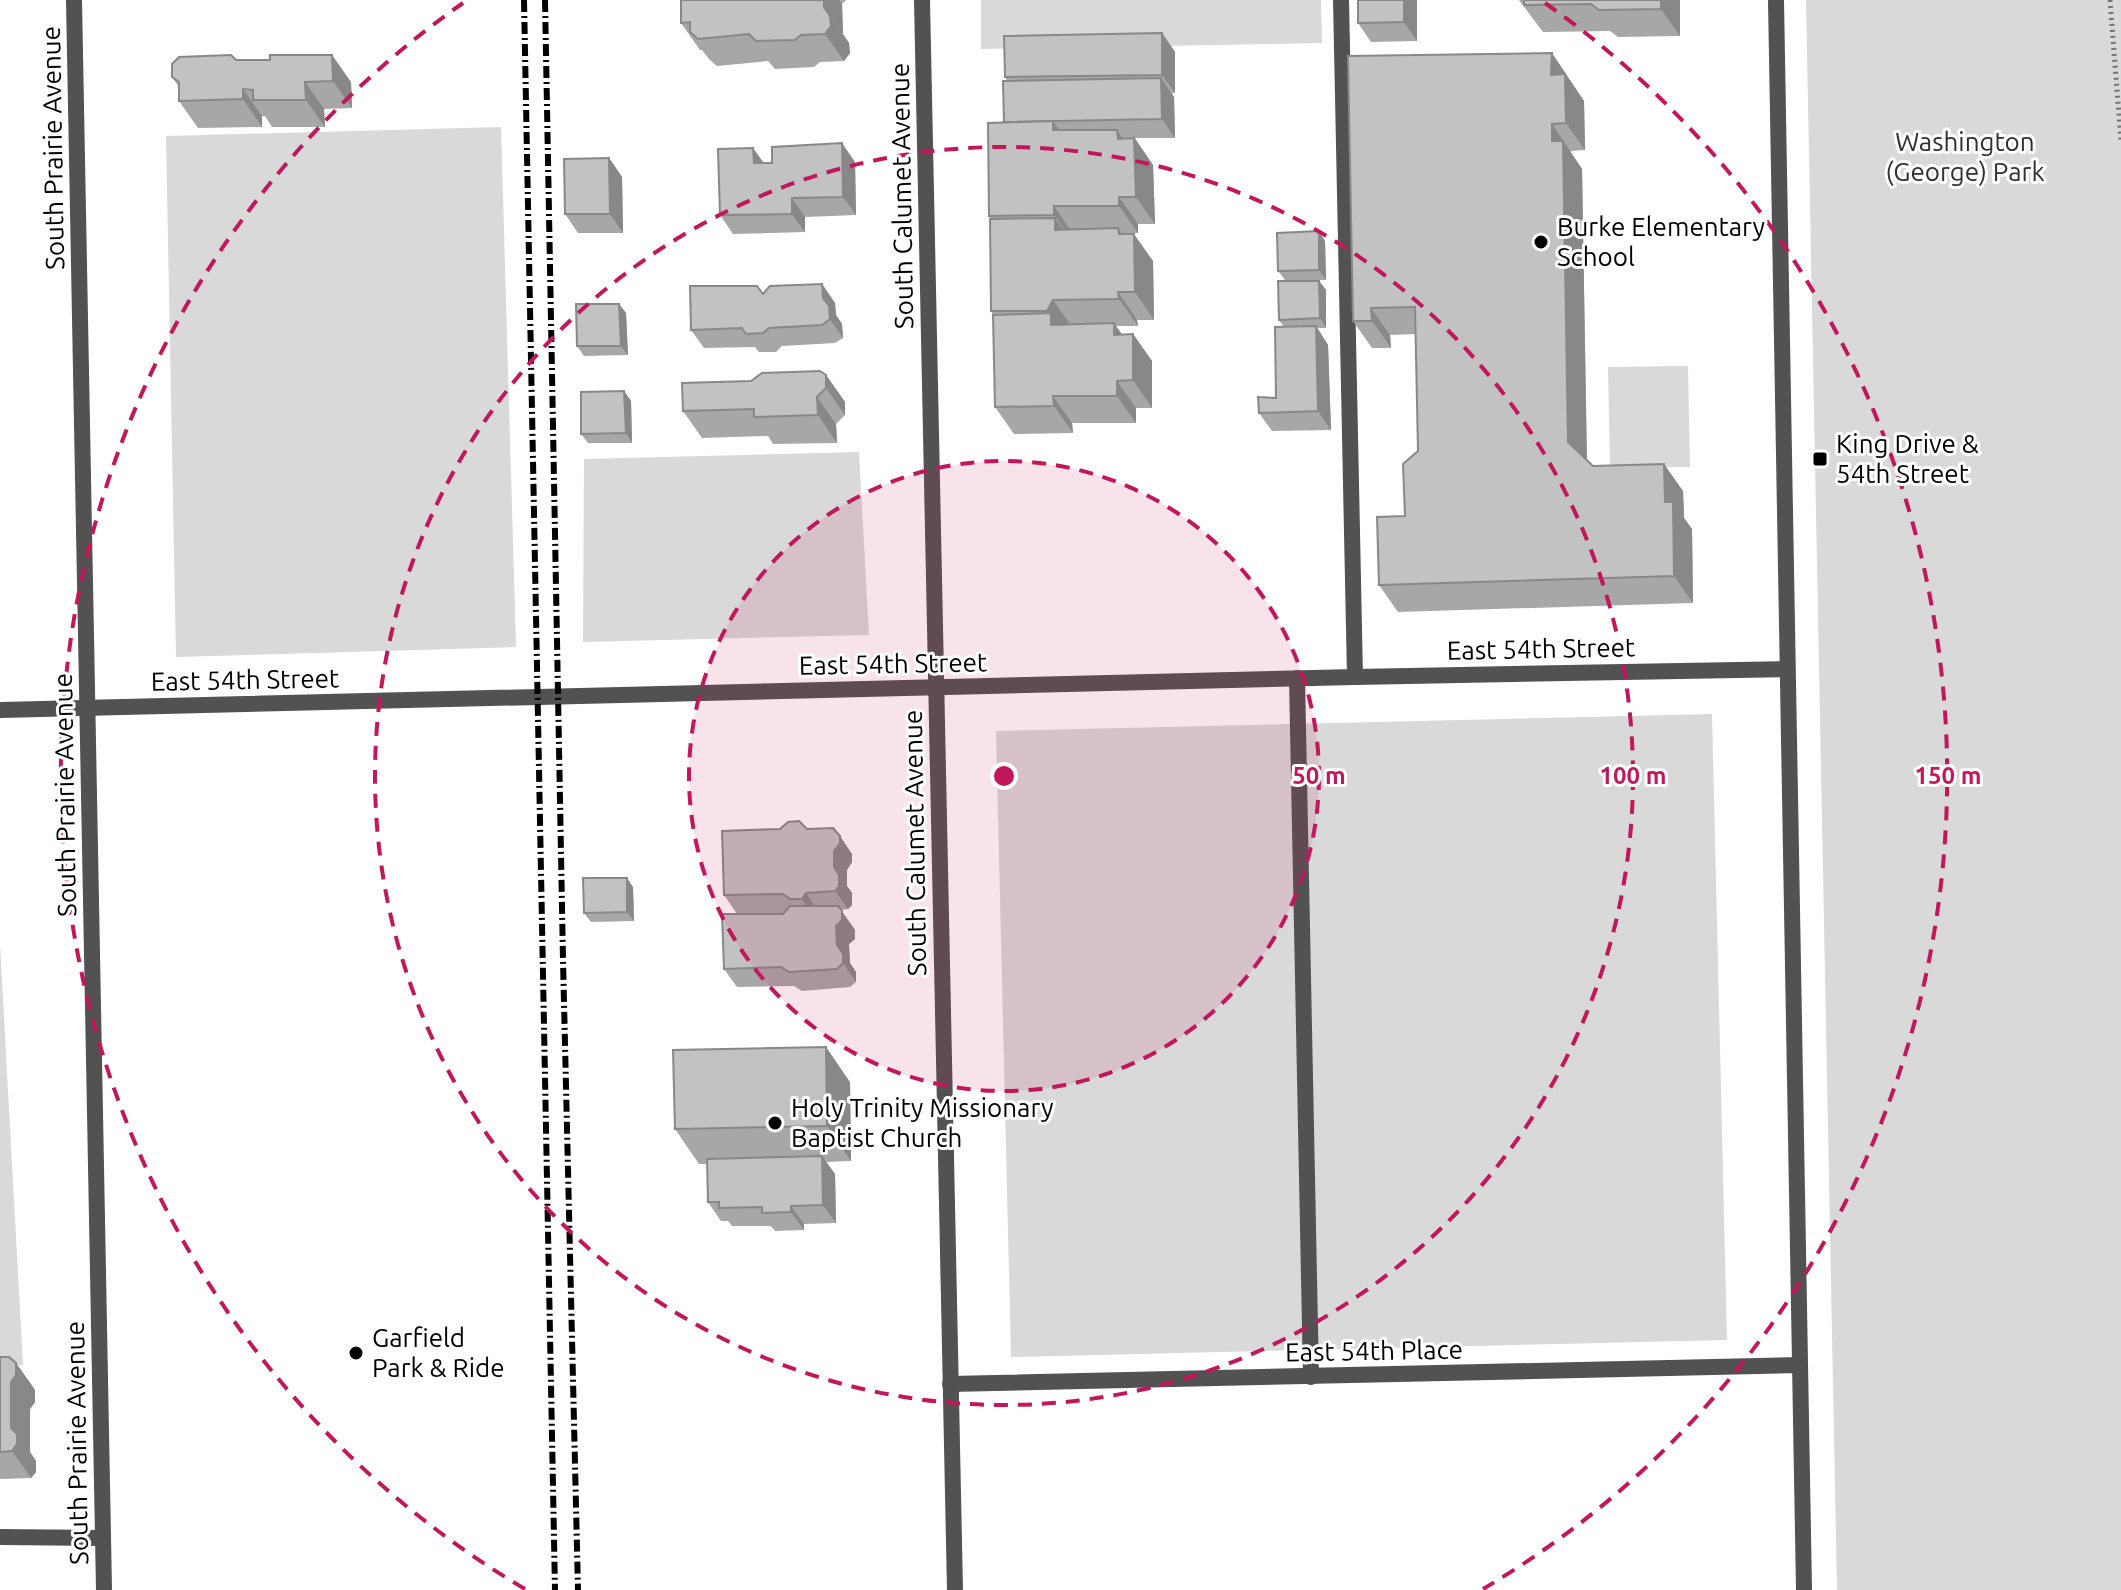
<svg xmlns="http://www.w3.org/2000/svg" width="2121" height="1590" viewBox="0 0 2121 1590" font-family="Ubuntu,sans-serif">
	<rect width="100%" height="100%" fill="#fff"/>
	<g fill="#d9d9d9">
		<path d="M 981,0 L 1321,0 L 1322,43 L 981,49 Z"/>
		<path d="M 1806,0 L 2121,0 L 2121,1590 L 1837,1590 Z"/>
		<path d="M 501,127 L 516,647 L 176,657 L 166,136 Z"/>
		<path d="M 1688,366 L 1690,467 L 1610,468 L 1608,367 Z"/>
		<path d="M 859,452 L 869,635 L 583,642 L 584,459 Z"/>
		<path d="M 1712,714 L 1727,1340 L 1011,1357 L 996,731 Z"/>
		<path d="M 0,944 L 23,1365 L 0,1366 Z"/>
	</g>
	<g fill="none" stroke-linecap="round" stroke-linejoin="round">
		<path stroke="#747474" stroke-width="5" stroke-dasharray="2 4" stroke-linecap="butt" d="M 2110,0 L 2121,141"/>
		<g stroke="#525252" stroke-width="16">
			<path d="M 1341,0 L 1355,677"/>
			<path d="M 1297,678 L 1311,1377"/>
			<path d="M 0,1537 L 103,1538"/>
		</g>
		<g stroke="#525252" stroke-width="16">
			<path d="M 74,0 L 104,1590"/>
			<path d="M 922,0 L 955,1590"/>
			<path d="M 0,710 L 1355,677 L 1787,669"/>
			<path d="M 950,1384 L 1800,1365"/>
		</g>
		<path stroke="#525252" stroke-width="16" d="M 1776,0 L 1804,1590"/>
		<g stroke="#000" stroke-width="6" stroke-dasharray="12 4 2 4" stroke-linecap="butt">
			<path d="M 524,0 L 555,1590"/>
			<path d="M 545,0 L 563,960 L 578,1590"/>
		</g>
	</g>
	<g fill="#a7a7a7">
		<path d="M 681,0 L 846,0 L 842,4 L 843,34 L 849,43 L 850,53 L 844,61 L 820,62 L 814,67 L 775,69 L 768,61 L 717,66 L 709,59 L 702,50 L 700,50 L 681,23 Z"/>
		<path d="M 1417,0 L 1417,41 L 1371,42 L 1358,23 Z"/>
		<path d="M 1519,0 L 1680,0 L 1680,36 L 1618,37 L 1610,31 L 1543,32 Z"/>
		<path d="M 1162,33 L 1175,52 L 1175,93 L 1172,93 L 1174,97 L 1175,138 L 1135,138 L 1153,165 L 1155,224 L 1138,224 L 1138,233 L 1121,233 L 1153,261 L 1154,320 L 1137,320 L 1138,326 L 1116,326 L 1122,335 L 1133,334 L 1152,361 L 1152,408 L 1136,408 L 1136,423 L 1072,423 L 1073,433 L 1014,434 L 995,407 L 993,315 L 991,311 L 991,219 L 989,216 L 1004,122 L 1007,81 L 1005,77 Z"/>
		<path d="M 172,77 L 351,82 L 352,108 L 324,109 L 325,127 L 272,127 L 265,116 L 262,116 L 262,127 L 198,128 L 179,101 L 179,87 Z"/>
		<path d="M 1571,80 L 1571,83 L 1584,101 L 1585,150 L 1571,151 L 1571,153 L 1582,169 L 1587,460 L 1593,466 L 1683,491 L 1684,518 L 1692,529 L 1693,603 L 1398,612 L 1379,585 L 1405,516 L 1418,451 L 1416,334 L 1390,335 L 1391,348 L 1372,348 L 1353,321 Z"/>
		<path d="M 609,158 L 622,177 L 623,233 L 578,233 L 565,214 Z"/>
		<path d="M 855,162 L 856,215 L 805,217 L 805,232 L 733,234 L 720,215 L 763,163 Z"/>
		<path d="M 1325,241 L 1326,280 L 1285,280 L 1278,271 Z"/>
		<path d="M 1319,281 L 1326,290 L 1326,328 L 1317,328 L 1328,345 L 1331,430 L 1272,431 L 1259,413 L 1276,398 L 1284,327 L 1279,320 Z"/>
		<path d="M 822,284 L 835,303 L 836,315 L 842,324 L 843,338 L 835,343 L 782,346 L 776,352 L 759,352 L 755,347 L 704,348 L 691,330 L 763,294 Z"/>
		<path d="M 619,304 L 626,313 L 628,355 L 584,356 L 577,346 Z"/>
		<path d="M 826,375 L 845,402 L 845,415 L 836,424 L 837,443 L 773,444 L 768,436 L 702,438 L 683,411 L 751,381 Z"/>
		<path d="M 624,391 L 631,401 L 632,443 L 588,443 L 581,434 Z"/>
		<path d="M 807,829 L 852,854 L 852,862 L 847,870 L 847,886 L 852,893 L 852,905 L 848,909 L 841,910 L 855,930 L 855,939 L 849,944 L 850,963 L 856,972 L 856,982 L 850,987 L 802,991 L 794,986 L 737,987 L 724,969 L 784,913 L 737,914 L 724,895 Z"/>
		<path d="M 633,887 L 634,921 L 591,922 L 584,913 Z"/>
		<path d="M 850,1082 L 851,1161 L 826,1162 L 835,1174 L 836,1223 L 804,1224 L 804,1230 L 775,1231 L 771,1226 L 732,1226 L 728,1221 L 721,1221 L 708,1202 L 707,1164 L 699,1164 L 675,1129 Z"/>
		<path d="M 0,1357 L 16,1363 L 35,1390 L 35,1402 L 30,1409 L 30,1452 L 36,1461 L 36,1472 L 31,1478 L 0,1479 Z"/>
	</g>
	<g fill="#888">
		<path d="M 824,0 L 839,0 L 842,4 L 843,34 L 824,7 Z"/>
		<path d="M 1404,0 L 1417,0 L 1417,41 L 1404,22 Z"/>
		<path d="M 1661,0 L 1680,0 L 1680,36 L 1661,9 Z"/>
		<path d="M 830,16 L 849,43 L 850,53 L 844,61 L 825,34 Z"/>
		<path d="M 1162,33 L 1175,52 L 1175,93 L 1162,75 Z"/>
		<path d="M 1552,53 L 1584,101 L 1585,150 L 1566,123 L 1551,75 Z"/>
		<path d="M 332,55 L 351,82 L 352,108 L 333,81 Z"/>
		<path d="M 1161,78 L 1174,97 L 1175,138 L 1162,119 Z"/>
		<path d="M 305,82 L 324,109 L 325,127 L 306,100 Z"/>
		<path d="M 243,89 L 262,116 L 262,127 L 243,99 Z"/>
		<path d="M 1053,121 L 1072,148 L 1053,130 Z"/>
		<path d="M 1552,124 L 1582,169 L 1587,469 L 1568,442 L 1552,141 Z"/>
		<path d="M 1117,130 L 1135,156 L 1134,138 L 1153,165 L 1155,224 L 1136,197 L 1118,139 Z"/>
		<path d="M 842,143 L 855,162 L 856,215 L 843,197 Z"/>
		<path d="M 753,148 L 766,166 L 754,163 Z"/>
		<path d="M 609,158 L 622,177 L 623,233 L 610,214 Z"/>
		<path d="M 1119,197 L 1138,224 L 1138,233 L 1119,206 Z"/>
		<path d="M 792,198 L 805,217 L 805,232 L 792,214 Z"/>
		<path d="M 1054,206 L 1073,234 L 1073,242 L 1054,215 Z"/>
		<path d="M 1055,218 L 1074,245 L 1055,230 Z"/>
		<path d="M 1118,228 L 1134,251 L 1134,234 L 1153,261 L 1154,320 L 1135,292 Z"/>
		<path d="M 1319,231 L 1325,241 L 1326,280 L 1319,270 Z"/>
		<path d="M 1319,281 L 1326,290 L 1326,328 L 1320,318 Z"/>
		<path d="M 822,284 L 835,303 L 836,315 L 842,324 L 843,338 L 830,319 L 823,298 Z"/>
		<path d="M 1118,292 L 1137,320 L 1138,326 L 1119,299 Z"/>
		<path d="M 1053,300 L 1072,327 L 1051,325 L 1051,315 L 1047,311 Z"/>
		<path d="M 619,304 L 626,313 L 628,355 L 621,346 Z"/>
		<path d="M 1371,308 L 1390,335 L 1391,348 L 1372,321 Z"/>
		<path d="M 1114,323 L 1133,350 L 1133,334 L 1152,361 L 1152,408 L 1133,380 L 1114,335 Z"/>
		<path d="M 1316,326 L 1328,345 L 1331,430 L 1318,411 Z"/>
		<path d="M 826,375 L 845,402 L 845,415 L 826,388 Z"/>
		<path d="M 1117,381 L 1136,408 L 1136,423 L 1117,396 Z"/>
		<path d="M 624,391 L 631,401 L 632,443 L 626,433 Z"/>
		<path d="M 1053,396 L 1072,423 L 1073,433 L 1054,406 Z"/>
		<path d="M 817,397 L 836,424 L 837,443 L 818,415 Z"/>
		<path d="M 1664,464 L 1683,491 L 1684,518 L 1692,529 L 1693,603 L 1674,576 L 1665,502 Z"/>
		<path d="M 840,836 L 852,854 L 852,862 L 847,870 L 847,886 L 852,893 L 852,905 L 848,909 L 835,891 L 834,851 Z"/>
		<path d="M 627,878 L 633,887 L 634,921 L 627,912 Z"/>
		<path d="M 806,893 L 819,912 L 815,918 L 802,899 Z"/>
		<path d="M 838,906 L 855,930 L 855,939 L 849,944 L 850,963 L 856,972 L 856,982 L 843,963 L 837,945 L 836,926 Z"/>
		<path d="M 826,1047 L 850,1082 L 851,1161 L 827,1126 Z"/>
		<path d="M 822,1156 L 835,1174 L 836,1223 L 823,1205 Z"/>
		<path d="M 791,1206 L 804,1224 L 804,1230 L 791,1212 Z"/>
		<path d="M 16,1363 L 35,1390 L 35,1402 L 30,1409 L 30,1452 L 36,1461 L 36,1472 L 31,1478 L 12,1451 L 11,1382 Z"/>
	</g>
	<g fill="#c2c2c2" stroke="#888" stroke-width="2">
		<path d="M 681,0 L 824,0 L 824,7 L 830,16 L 831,26 L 825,34 L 801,35 L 795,40 L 756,41 L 749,34 L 698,39 L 690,32 L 690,22 L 681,23 Z"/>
		<path d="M 1358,0 L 1404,0 L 1404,22 L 1358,23 Z"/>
		<path d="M 1524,0 L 1661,0 L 1661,9 L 1599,10 L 1591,4 L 1524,5 Z"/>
		<path d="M 1162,33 L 1162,75 L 1005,77 L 1004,36 Z"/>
		<path d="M 1552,53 L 1551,75 L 1565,74 L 1566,123 L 1552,124 L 1552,141 L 1563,141 L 1568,442 L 1593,466 L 1664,464 L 1665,502 L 1673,502 L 1674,576 L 1379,585 L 1377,517 L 1405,516 L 1403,464 L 1418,451 L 1415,307 L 1371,308 L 1372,321 L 1353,321 L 1348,56 Z"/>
		<path d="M 231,55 L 236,60 L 270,60 L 270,55 L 332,55 L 333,81 L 305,82 L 306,100 L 253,100 L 253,90 L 243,89 L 243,99 L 179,101 L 179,82 L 172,77 L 172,64 L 179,57 Z"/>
		<path d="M 1161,78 L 1162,119 L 1004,122 L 1003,81 Z"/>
		<path d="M 1053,121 L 1053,130 L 1117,130 L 1118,139 L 1134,138 L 1136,197 L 1119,197 L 1119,206 L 1054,206 L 1054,215 L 989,216 L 988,123 Z"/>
		<path d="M 842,143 L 843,197 L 792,198 L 792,214 L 720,215 L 718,149 L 753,148 L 754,163 L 772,163 L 772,147 Z"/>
		<path d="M 609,158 L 610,214 L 565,214 L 564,159 Z"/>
		<path d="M 1055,218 L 1055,230 L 1118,228 L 1119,234 L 1134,234 L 1135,292 L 1118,292 L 1119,299 L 1053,300 L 1047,311 L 991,311 L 990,219 Z"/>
		<path d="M 1319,231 L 1319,270 L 1278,271 L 1277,233 Z"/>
		<path d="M 1278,281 L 1319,281 L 1320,318 L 1279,320 Z"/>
		<path d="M 822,284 L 823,298 L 829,306 L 830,319 L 822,325 L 769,328 L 763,333 L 746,334 L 742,328 L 691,330 L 690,286 L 757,286 L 763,294 L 770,286 Z"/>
		<path d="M 576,304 L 619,304 L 621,346 L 577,346 Z"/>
		<path d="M 1051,313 L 1051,325 L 1114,323 L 1114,335 L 1133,334 L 1133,380 L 1117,381 L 1117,396 L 1053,396 L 1054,406 L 995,407 L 993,315 Z"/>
		<path d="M 1316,326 L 1318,411 L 1259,413 L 1258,397 L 1276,398 L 1275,327 Z"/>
		<path d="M 820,371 L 826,375 L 826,388 L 817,397 L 818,415 L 754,417 L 754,409 L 683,411 L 682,383 L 751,381 L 762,373 Z"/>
		<path d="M 624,391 L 626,433 L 581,434 L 581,392 Z"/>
		<path d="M 799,821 L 807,829 L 833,828 L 840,836 L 840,843 L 834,851 L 834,867 L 839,875 L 839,886 L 835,891 L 806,893 L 802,899 L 790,899 L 783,894 L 724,895 L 722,831 L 780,829 L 788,822 Z"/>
		<path d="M 583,878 L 627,878 L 627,912 L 584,913 Z"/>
		<path d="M 790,906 L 838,906 L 842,911 L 842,920 L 836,926 L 837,945 L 843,954 L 843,963 L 837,969 L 789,972 L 781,967 L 724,969 L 722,914 L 783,914 Z"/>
		<path d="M 826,1047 L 827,1126 L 675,1129 L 673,1050 Z"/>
		<path d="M 822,1156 L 823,1205 L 791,1206 L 791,1212 L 762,1213 L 762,1207 L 719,1208 L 719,1202 L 708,1202 L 707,1159 Z"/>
		<path d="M 0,1357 L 9,1357 L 16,1363 L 16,1375 L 11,1382 L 11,1428 L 17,1434 L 17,1444 L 12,1451 L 0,1452 Z"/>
	</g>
	<circle cx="1004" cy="776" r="315" fill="#c2185b" fill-opacity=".12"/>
	<g fill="none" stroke="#c2185b" stroke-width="4" stroke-dasharray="14 10">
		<circle cx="1004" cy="776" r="315"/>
		<circle cx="1004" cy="776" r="629"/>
		<path d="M525 1589A944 944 0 0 1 463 3M1545 3A944 944 0 0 1 1483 1589"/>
	</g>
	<g fill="#000" stroke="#fff" stroke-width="3">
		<circle cx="1541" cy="242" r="8"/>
		<rect x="1812" y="451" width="16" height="16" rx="4"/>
		<circle cx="775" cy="1123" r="8"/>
		<circle cx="356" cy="1353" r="8"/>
	</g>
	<g text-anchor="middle" stroke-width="6" stroke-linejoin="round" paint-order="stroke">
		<g font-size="26" fill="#303030" stroke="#fff">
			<text x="1965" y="151">Washington<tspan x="1965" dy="30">(George) Park</tspan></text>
		</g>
		<g font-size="26" fill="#000" stroke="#fff">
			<text transform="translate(53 148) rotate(-91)" y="9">South Prairie Avenue</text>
			<text transform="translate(902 196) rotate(-91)" y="9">South Calumet Avenue</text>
			<text transform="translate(1541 649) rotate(-1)" y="9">East 54th Street</text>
			<text transform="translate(893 664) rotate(-1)" y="9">East 54th Street</text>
			<text transform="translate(245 680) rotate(-1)" y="9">East 54th Street</text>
			<text transform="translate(65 795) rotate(-91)" y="9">South Prairie Avenue</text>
			<text transform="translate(915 843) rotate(-91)" y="9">South Calumet Avenue</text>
			<text transform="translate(1374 1351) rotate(-1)" y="9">East 54th Place</text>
			<text transform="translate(77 1443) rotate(-91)" y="9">South Prairie Avenue</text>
		</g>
		<g font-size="26" fill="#000" stroke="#fff" text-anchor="start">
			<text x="1557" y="236">Burke Elementary<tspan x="1557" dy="30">School</tspan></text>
			<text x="1836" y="453">King Drive &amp;<tspan x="1836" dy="30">54th Street</tspan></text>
			<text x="791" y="1117">Holy Trinity Missionary<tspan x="791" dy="30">Baptist Church</tspan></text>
			<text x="372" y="1347">Garfield<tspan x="372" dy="30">Park &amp; Ride</tspan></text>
		</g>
	</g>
	<circle cx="1004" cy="776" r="12" fill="#c2185b" stroke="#fff" stroke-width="4"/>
	<g font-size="24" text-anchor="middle" font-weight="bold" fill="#c2185b" stroke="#fff" stroke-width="6" stroke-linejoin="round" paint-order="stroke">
		<text x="1319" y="784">50 m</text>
		<text x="1633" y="784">100 m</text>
		<text x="1948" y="784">150 m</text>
	</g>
</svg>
